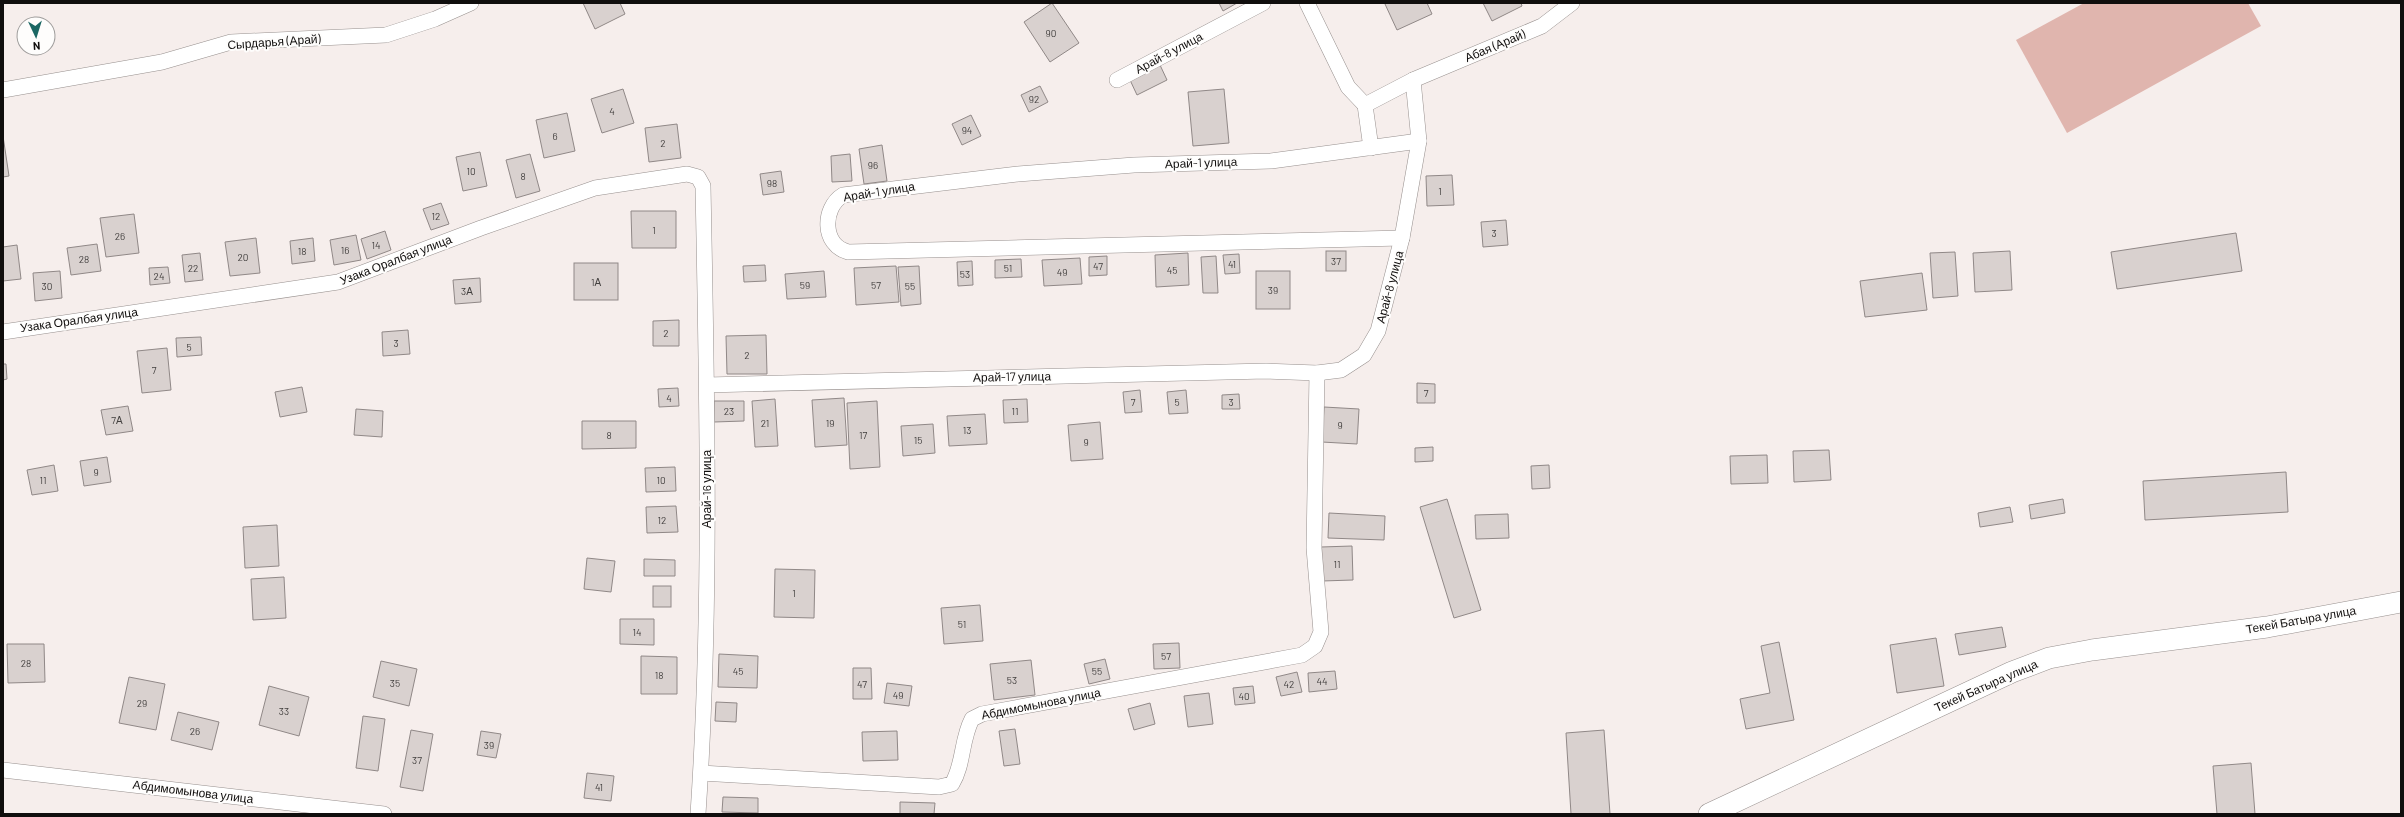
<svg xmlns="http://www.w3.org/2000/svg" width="2404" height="817" viewBox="0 0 2404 817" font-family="Barlow,sans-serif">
	<rect width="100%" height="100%" fill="#f6eeec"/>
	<path fill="#e0b5ae" d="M 2084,3 L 2248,3 L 2261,26 L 2067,133 L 2016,40 Z"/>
	<g fill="#d9d1cf" stroke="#908887">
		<path d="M 583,3 L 620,3 L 625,14 L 595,29 Z"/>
		<path d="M 1052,3 L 1079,43 L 1050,62 L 1024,22 Z"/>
		<path d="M 1219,3 L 1237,3 L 1223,11 Z"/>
		<path d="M 1388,3 L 1427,3 L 1432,14 L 1397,30 L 1385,4 Z"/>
		<path d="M 1483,3 L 1521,3 L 1522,6 L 1492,21 Z"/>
		<path d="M 1160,65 L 1167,80 L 1137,95 L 1130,80 Z"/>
		<path d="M 1040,86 L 1048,102 L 1029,112 L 1021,95 Z"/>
		<path d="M 623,89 L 634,123 L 602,133 L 591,99 Z"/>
		<path d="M 1224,89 L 1229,143 L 1193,146 L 1188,92 Z"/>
		<path d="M 567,113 L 575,151 L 544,158 L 536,120 Z"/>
		<path d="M 971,115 L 981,136 L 962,145 L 952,124 Z"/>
		<path d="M 677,124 L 681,158 L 649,162 L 645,128 Z"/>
		<path d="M 3,136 L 9,176 L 3,177 Z"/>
		<path d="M 882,145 L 887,181 L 864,184 L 859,149 Z"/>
		<path d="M 480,152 L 487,186 L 463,191 L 456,157 Z"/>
		<path d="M 530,154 L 540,191 L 516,198 L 506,160 Z"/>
		<path d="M 850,154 L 852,181 L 832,182 L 831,156 Z"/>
		<path d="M 781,171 L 784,192 L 763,195 L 760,174 Z"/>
		<path d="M 1452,175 L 1454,205 L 1427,206 L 1426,176 Z"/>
		<path d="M 441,203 L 449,224 L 431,230 L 423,209 Z"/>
		<path d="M 631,211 L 676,211 L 676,248 L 632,248 Z"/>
		<path d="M 134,214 L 139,253 L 106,257 L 100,218 Z"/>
		<path d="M 1506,220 L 1508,245 L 1483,247 L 1481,222 Z"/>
		<path d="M 385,231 L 391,250 L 367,259 L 361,239 Z"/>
		<path d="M 2236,233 L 2242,271 L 2117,289 L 2111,252 Z"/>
		<path d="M 356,235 L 361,260 L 334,265 L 330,240 Z"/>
		<path d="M 256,238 L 260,273 L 230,276 L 225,242 Z"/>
		<path d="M 313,238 L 315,261 L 292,264 L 290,241 Z"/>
		<path d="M 97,244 L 101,271 L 71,275 L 67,248 Z"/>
		<path d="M 17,245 L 21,279 L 3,281 L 3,247 Z"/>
		<rect x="1326" y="251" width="20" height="20"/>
		<path d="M 2010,251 L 2012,290 L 1975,292 L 1973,253 Z"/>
		<path d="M 1955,252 L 1958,296 L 1933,298 L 1930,253 Z"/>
		<path d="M 200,253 L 203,280 L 185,282 L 182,255 Z"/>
		<path d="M 1188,253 L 1189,285 L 1156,287 L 1155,255 Z"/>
		<path d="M 1239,254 L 1240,273 L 1225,274 L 1223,255 Z"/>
		<path d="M 1107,256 L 1107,275 L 1089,276 L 1089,257 Z"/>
		<path d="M 1216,256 L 1218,293 L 1203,293 L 1201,257 Z"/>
		<path d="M 1080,258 L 1082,284 L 1044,286 L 1042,260 Z"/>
		<path d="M 1021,259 L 1022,277 L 995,278 L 995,260 Z"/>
		<path d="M 972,261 L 973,285 L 958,286 L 957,262 Z"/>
		<rect x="574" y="263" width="44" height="37"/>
		<path d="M 765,265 L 766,281 L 744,282 L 743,266 Z"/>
		<path d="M 896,266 L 899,302 L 856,305 L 854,268 Z"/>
		<path d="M 919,266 L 921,304 L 901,306 L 898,267 Z"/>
		<path d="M 168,267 L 170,283 L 150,285 L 149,268 Z"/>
		<path d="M 60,271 L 62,298 L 35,301 L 33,273 Z"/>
		<path d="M 824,271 L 826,297 L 787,299 L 785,274 Z"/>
		<rect x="1256" y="271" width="34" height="38"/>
		<path d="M 1922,273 L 1927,310 L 1865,317 L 1860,281 Z"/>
		<path d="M 480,278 L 481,302 L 455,304 L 453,280 Z"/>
		<path d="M 679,320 L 679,346 L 653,346 L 653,321 Z"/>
		<path d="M 408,330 L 410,354 L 383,356 L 382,332 Z"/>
		<path d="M 766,335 L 767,374 L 727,374 L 726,336 Z"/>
		<path d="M 201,337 L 202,355 L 177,357 L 176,338 Z"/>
		<path d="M 167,348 L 171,390 L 142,393 L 137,351 Z"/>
		<path d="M 3,364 L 6,364 L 7,379 L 3,380 Z"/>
		<path d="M 1417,383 L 1435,384 L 1435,403 L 1417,403 Z"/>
		<path d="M 302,387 L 307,412 L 280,417 L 275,392 Z"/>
		<path d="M 678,388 L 679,406 L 659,407 L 658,389 Z"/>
		<path d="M 1140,390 L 1142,412 L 1125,413 L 1123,392 Z"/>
		<path d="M 1186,390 L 1188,413 L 1169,414 L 1167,392 Z"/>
		<path d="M 1239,394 L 1240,409 L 1222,409 L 1222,395 Z"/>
		<path d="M 844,398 L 847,445 L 815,447 L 812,400 Z"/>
		<path d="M 775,399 L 778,446 L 755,447 L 752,401 Z"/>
		<path d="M 1027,399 L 1028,422 L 1004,423 L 1003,400 Z"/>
		<path d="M 714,401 L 744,401 L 744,421 L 714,422 Z"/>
		<path d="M 877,401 L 880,467 L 850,469 L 847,403 Z"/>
		<path d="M 128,406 L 133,431 L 106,435 L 101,410 Z"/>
		<path d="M 1324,407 L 1359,409 L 1357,444 L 1322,442 Z"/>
		<path d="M 356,409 L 383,411 L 382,437 L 354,435 Z"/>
		<path d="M 985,414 L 987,444 L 949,446 L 947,416 Z"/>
		<path d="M 582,421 L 636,421 L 636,448 L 582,449 Z"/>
		<path d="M 1100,422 L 1103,459 L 1071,461 L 1068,425 Z"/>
		<path d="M 933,424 L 935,453 L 903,456 L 901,426 Z"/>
		<path d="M 1433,447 L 1433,461 L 1415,462 L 1415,448 Z"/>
		<path d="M 1829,450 L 1831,480 L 1794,482 L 1793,451 Z"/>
		<path d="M 1767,455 L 1768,483 L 1731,484 L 1730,456 Z"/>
		<path d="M 107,457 L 111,482 L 84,486 L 80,461 Z"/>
		<path d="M 54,465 L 58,491 L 32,495 L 27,470 Z"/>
		<path d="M 1549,465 L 1550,488 L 1532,489 L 1531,466 Z"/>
		<path d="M 675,467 L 676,491 L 646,492 L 645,468 Z"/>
		<path d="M 2286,472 L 2288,512 L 2145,520 L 2143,481 Z"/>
		<path d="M 1447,499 L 1481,610 L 1454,618 L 1420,507 Z"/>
		<path d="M 2063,499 L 2065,513 L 2031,519 L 2029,505 Z"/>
		<path d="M 676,506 L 678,532 L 647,533 L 646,507 Z"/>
		<path d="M 2010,507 L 2013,522 L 1980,527 L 1978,513 Z"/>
		<path d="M 1329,513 L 1385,516 L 1384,540 L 1328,538 Z"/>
		<path d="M 1508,514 L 1509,538 L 1476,539 L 1475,515 Z"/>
		<path d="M 277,525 L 279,566 L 245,568 L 243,527 Z"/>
		<path d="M 1352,546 L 1353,580 L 1322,581 L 1321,547 Z"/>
		<path d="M 587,558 L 615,561 L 611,592 L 584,589 Z"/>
		<path d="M 644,559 L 675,560 L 675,576 L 644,576 Z"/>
		<path d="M 775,569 L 815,570 L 814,618 L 774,617 Z"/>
		<path d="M 284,577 L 286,618 L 253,620 L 251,579 Z"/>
		<rect x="653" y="586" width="18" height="21"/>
		<path d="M 980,605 L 983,641 L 944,644 L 941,608 Z"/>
		<path d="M 620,619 L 654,619 L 654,645 L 620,644 Z"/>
		<path d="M 2002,627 L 2006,647 L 1959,655 L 1955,634 Z"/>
		<path d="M 1936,638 L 1944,686 L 1897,693 L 1890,645 Z"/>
		<path d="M 1779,642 L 1794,720 L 1746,729 L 1740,699 L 1770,693 L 1761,646 Z"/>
		<path d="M 1179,643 L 1180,668 L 1154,669 L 1153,644 Z"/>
		<path d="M 7,644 L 44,644 L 45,682 L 8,683 Z"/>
		<path d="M 719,654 L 758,656 L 757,688 L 718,687 Z"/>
		<path d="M 641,656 L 677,657 L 677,694 L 641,694 Z"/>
		<path d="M 1105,659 L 1110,679 L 1089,684 L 1084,664 Z"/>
		<path d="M 1031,660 L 1035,695 L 994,700 L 990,664 Z"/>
		<path d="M 381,661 L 417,669 L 409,706 L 373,697 Z"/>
		<path d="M 853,668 L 871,668 L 872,699 L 853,699 Z"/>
		<path d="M 1335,671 L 1337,689 L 1309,692 L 1308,673 Z"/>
		<path d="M 1297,672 L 1302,692 L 1281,696 L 1276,677 Z"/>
		<path d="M 129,677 L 165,684 L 156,730 L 119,723 Z"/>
		<path d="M 887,683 L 912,686 L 909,706 L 884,703 Z"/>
		<path d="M 269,686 L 309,697 L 299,736 L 259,725 Z"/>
		<path d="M 1253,686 L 1255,703 L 1235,705 L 1233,688 Z"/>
		<path d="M 1209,693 L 1213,724 L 1188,727 L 1184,696 Z"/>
		<path d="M 716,702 L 737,703 L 736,722 L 715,721 Z"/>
		<path d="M 1150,703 L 1155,724 L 1134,730 L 1128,709 Z"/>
		<path d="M 178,712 L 219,722 L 212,750 L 171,740 Z"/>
		<path d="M 363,716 L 385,719 L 378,771 L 356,768 Z"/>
		<path d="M 1015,729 L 1020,764 L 1004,766 L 999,731 Z"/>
		<path d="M 411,730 L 433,734 L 423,791 L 400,787 Z"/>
		<path d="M 1604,730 L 1610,814 L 1571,814 L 1566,733 Z"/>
		<path d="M 481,731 L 501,734 L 496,758 L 477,755 Z"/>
		<path d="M 897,731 L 898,760 L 863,761 L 862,732 Z"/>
		<path d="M 2251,763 L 2255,814 L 2217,814 L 2213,766 Z"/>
		<path d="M 587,773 L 614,776 L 611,801 L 584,798 Z"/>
		<path d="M 723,797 L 758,798 L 758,813 L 722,812 Z"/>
		<path d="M 900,802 L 935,803 L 934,814 L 900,814 Z"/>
	</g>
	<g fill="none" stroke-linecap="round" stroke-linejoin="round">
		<g stroke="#97908e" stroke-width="16">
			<g id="street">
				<path d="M 1307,3 L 1348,87 L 1365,105"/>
				<path d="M 1117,80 L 1263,3"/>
				<path d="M 3,90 L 162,62 L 231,42 L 386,35 L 435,19 L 471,3"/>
				<path d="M 1365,105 L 1413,80 L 1542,26 L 1572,3"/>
				<path d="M 1365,105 L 1371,148"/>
				<path d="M 1402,238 L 848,252 C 822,245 822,208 843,195 L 1018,174 L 1134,165 L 1271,161 L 1419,141"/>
				<path d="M 3,332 L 338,282 L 481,228 L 595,188 L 687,174 L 698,177 L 703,186 C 707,395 712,605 698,814"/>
				<path d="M 707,385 L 1266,371 L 1317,373 L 1341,370 L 1364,355 L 1378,331 L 1402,238 L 1419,141 L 1413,80"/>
				<path d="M 3,770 L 384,814"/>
				<path d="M 701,773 L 939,787 L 952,784 C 964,764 961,740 972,719 L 982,714 L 1302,655 L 1315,646 L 1321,632 L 1314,548 L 1317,373"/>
			</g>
		</g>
		<g stroke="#97908e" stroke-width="22">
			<path id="secondary" d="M 1709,814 L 2012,672 L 2049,658 L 2092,650 L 2267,627 L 2401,602"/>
		</g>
		<use href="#street" stroke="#fff" stroke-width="15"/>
		<use href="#secondary" stroke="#fff" stroke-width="21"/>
	</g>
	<g text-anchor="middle" stroke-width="4" stroke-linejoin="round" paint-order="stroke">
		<g font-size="10" fill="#423f3e">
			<text x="1051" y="37">90</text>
			<text x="1034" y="103">92</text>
			<text x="612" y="115">4</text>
			<text x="967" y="134">94</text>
			<text x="555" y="140">6</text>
			<text x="663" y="147">2</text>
			<text x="873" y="169">96</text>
			<text x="471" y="175">10</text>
			<text x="523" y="180">8</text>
			<text x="772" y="187">98</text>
			<text x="1440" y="195">1</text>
			<text x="436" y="220">12</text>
			<text x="654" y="234">1</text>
			<text x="1494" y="237">3</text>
			<text x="120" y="240">26</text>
			<text x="376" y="249">14</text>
			<text x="345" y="254">16</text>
			<text x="302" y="255">18</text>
			<text x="243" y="261">20</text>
			<text x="84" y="263">28</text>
			<text x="1336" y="265">37</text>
			<text x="1232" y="268">41</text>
			<text x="1098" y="270">47</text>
			<text x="193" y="272">22</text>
			<text x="1008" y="272">51</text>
			<text x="1172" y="274">45</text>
			<text x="1062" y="276">49</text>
			<text x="965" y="278">53</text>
			<text x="159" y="280">24</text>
			<text x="596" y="286">1А</text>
			<text x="805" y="289">59</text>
			<text x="876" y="289">57</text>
			<text x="47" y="290">30</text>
			<text x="910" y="290">55</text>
			<text x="1273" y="294">39</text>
			<text x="467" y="295">3А</text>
			<text x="666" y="337">2</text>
			<text x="396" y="347">3</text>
			<text x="189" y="351">5</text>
			<text x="747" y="359">2</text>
			<text x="154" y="374">7</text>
			<text x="1426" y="397">7</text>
			<text x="669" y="402">4</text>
			<text x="1133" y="406">7</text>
			<text x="1177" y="406">5</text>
			<text x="1231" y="406">3</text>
			<text x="729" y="415">23</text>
			<text x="1015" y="415">11</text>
			<text x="117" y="424">7А</text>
			<text x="765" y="427">21</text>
			<text x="830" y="427">19</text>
			<text x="1340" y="429">9</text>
			<text x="967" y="434">13</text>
			<text x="609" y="439">8</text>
			<text x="863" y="439">17</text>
			<text x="918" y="444">15</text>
			<text x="1086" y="446">9</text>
			<text x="96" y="476">9</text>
			<text x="43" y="484">11</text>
			<text x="661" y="484">10</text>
			<text x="662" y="524">12</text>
			<text x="1337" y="568">11</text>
			<text x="794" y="597">1</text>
			<text x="962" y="628">51</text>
			<text x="637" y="636">14</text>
			<text x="1166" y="660">57</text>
			<text x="26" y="667">28</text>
			<text x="738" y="675">45</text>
			<text x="1097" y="675">55</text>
			<text x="659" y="679">18</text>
			<text x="1012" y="684">53</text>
			<text x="1322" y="685">44</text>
			<text x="395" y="687">35</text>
			<text x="862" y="688">47</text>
			<text x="1289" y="688">42</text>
			<text x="898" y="699">49</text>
			<text x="1244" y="700">40</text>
			<text x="142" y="707">29</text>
			<text x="284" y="715">33</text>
			<text x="195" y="735">26</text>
			<text x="489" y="749">39</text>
			<text x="417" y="764">37</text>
			<text x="599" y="791">41</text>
		</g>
		<g font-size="12" fill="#100e0d" stroke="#fefdfc">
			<text transform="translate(274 42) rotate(-4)" y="4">Сырдарья (Арай)</text>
			<text transform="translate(1495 46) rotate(-23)" y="4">Абая (Арай)</text>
			<text transform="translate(1169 53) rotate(-28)" y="4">Арай-8 улица</text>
			<text transform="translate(1201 163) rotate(-2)" y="4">Арай-1 улица</text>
			<text transform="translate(879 192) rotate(-9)" y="4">Арай-1 улица</text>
			<text transform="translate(396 260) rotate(-21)" y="4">Узака Оралбая улица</text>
			<text transform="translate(1390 287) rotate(-75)" y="4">Арай-8 улица</text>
			<text transform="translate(79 320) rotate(-8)" y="4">Узака Оралбая улица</text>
			<text transform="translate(1012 377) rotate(-1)" y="4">Арай-17 улица</text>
			<text transform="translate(707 489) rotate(-90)" y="4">Арай-16 улица</text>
			<text transform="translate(2301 620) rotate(-10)" y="4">Текей Батыра улица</text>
			<text transform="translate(1986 686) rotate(-24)" y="4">Текей Батыра улица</text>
			<text transform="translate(1041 704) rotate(-11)" y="4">Абдимомынова улица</text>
			<text transform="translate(193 792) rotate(7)" y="4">Абдимомынова улица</text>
		</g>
	</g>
	<rect width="2404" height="817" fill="none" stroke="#100e0d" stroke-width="8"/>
	<g transform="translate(36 36) rotate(176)"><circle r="19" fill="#fefdfc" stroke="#9f9d9c"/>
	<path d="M0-3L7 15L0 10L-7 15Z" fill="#1b6763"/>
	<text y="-6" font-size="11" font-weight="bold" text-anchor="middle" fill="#100e0d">N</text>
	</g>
</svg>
